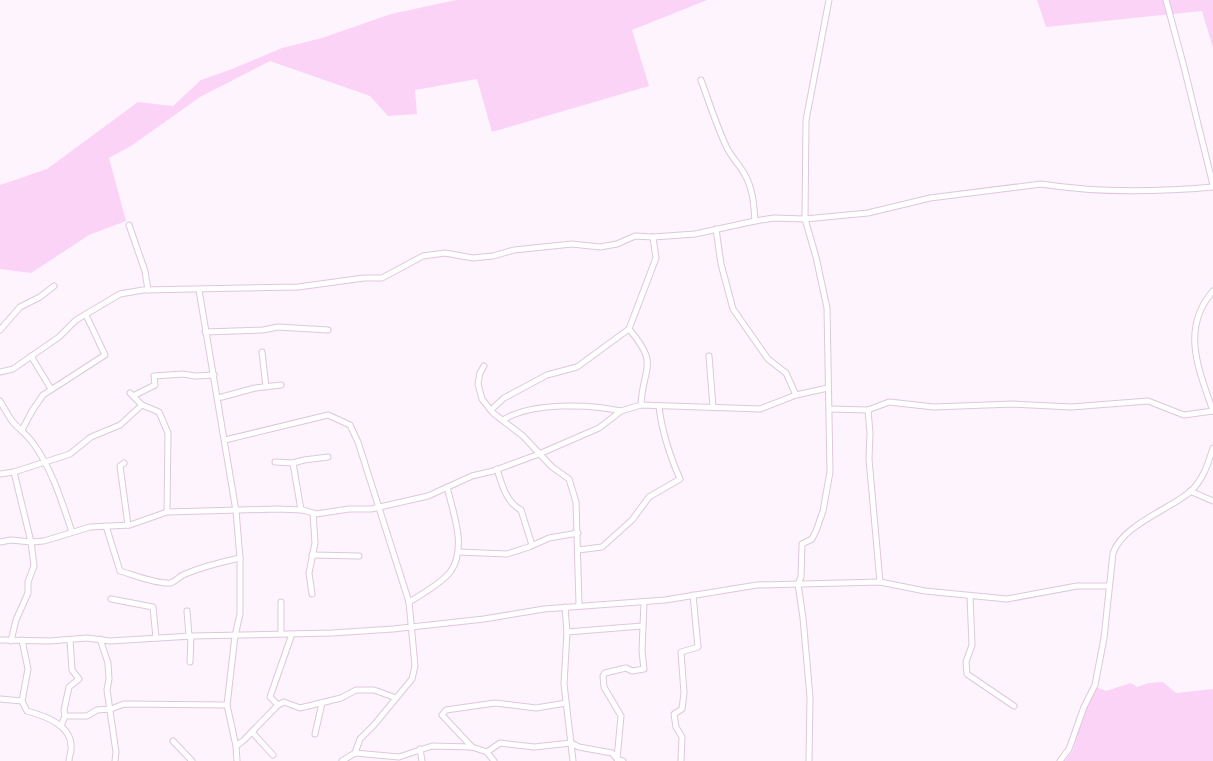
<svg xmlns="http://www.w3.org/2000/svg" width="1213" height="761" viewBox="0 0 1213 761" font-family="Mulish,sans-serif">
	<rect width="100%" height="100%" fill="#fef4fd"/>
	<g fill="#fad3f7">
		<path d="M 456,0 L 707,0 L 632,30 L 649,86 L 492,132 L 477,79 L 415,90 L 417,114 L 388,116 L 370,96 L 270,61 L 200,97 L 131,146 L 109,158 L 126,221 L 89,235 L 31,273 L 0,269 L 0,185 L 47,169 L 138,102 L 173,106 L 201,80 L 232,69 L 282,48 L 322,38 L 391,14 Z"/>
		<path d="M 1037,0 L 1213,0 L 1213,48 L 1202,11 L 1046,27 Z"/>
		<path d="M 1163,682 L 1176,693 L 1213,689 L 1213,761 L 1065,761 L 1073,750 L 1084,710 L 1096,687 L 1106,691 L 1131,683 L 1137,687 L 1149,683 Z"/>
	</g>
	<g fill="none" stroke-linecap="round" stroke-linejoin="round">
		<g stroke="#dfc7dd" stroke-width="7">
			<g id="minor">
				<path d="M 1166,0 L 1184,67 L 1213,185"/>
				<path d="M 701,80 C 709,102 716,124 726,146 C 731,157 740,165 745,175 C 753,189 754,206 755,221"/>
				<path d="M 129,225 L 145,271 L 148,290"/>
				<path d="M 716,229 L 721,264 L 733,309 L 768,359 L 786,373 L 796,395"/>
				<path d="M 199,290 L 236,511 L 240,558 L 240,614 L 235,636 L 227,705 L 236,746 L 237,761"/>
				<path d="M 1213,291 C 1180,329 1199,370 1213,411"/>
				<path d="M 629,329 C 660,366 643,365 641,405"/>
				<path d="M 0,330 L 20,307 L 40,297 L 54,286"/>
				<path d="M 205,332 L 263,330 L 278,327 L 328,330"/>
				<path d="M 262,352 L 266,387"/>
				<path d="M 31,356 L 51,389"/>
				<path d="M 709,356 L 713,407"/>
				<path d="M 484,366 L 480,373 L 478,384 L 482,399 L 493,413 L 523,436 L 552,467 L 569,479 L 576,502 L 579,605"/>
				<path d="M 0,372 L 13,369 L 59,337 L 76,320 L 120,294 L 143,290 L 298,287 L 364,278 L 382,278 L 423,256 L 445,253 L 473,258 L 493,256 L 514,250 L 572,244 L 600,247 L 617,244 L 635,236 L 653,237 L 695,234 L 755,221 L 774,218 L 805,219 L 868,213 L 930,198 L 1041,184 C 1097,193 1157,192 1213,187"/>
				<path d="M 130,393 L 142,405"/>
				<path d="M 133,396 L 155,385 L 154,376 L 183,374 L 195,376 L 214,375"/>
				<path d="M 218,398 L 255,388 L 281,385"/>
				<path d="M 0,401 C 4,408 8,415 12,421 C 19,429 27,435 33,443 C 52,469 62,502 72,532"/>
				<path d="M 830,409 L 868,410 L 889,402 L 934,407 L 1013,404 L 1071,407 L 1148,401 L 1184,415 L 1213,411"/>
				<path d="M 491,410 L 504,398 L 547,375 L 577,367 L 629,329 L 656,258 L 653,237"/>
				<path d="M 868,410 L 870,433 L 869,459 L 880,582"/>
				<path d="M 503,420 C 532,402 589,404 621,411"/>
				<path d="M 22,430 L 32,411 L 43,395 L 105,355 L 86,315"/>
				<path d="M 225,440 L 328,415 L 350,425 L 358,442 L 409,602 L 415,666 L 412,679 L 374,725 L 360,739 L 355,753"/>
				<path d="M 275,462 L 293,463"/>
				<path d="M 124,463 L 120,466 L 128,525"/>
				<path d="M 497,469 C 502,485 506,502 521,510 L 532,545"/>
				<path d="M 0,474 L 14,472 L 70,454 L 91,437 L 120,425 L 142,405 L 159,412 L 168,433 L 167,512"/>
				<path d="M 1190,491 L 1213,501"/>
				<path d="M 301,510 L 293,463 L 304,460 L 328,457"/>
				<path d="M 106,526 L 120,571 C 134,575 156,584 170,583 C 175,582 179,577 183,575 C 201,567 221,562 240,558"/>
				<path d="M 0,542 L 11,540 L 31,542 L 44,541 L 90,527 L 130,525 L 167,512 L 277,509 L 303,510 L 316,514 L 349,509 L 371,509 L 428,496 L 472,476 L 493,471 L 539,454 L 599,428 L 621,411 L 641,405 L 760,409 L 796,395 L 828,388"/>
				<path d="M 578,550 L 602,547 L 632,520 L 649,497 L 680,479 C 670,456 662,432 659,407"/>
				<path d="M 458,552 L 507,554 L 529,547 L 549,538 L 578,533"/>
				<path d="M 312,555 L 359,556"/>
				<path d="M 312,594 L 309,573 L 315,543 L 313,513"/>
				<path d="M 970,596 L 972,645 L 966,662 L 967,674 L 1014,706"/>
				<path d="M 111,599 L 153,607 L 156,638"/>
				<path d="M 409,602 C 421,595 443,582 451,571 C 467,546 453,513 447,487"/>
				<path d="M 565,607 L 567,632 L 564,684 L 573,761"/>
				<path d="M 187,611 L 189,636"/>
				<path d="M 567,632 L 642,626"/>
				<path d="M 281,633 L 281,602"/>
				<path d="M 100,639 L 108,663 L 109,679 L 107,690 L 116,752 L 115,761"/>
				<path d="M 0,640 L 50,641 L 87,638 L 110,641 L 192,636 L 332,633 L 393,629 L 484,619 L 544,609 L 665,600 L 757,585 L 880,582 L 925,591 L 1007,599 L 1077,586 L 1109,586"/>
				<path d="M 11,641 L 16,620 L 28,593 L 28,582 L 34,566 L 31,542 L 14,472"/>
				<path d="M 190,662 L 191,636"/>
				<path d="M 0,699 L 22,701 L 27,711 C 45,716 73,725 71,749 C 71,753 69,757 69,761"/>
				<path d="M 22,701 L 28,669 L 22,640"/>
				<path d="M 278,705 L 270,697 L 292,634"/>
				<path d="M 65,716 L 64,710 L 69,687 L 79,679 L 72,670 L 70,640"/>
				<path d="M 61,726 L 65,716 L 87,716 L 97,710 L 111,709 L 124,704 L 227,705"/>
				<path d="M 252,732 L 273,755"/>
				<path d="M 315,734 L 322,703"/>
				<path d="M 173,741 L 192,761"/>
				<path d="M 236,746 L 244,740 L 278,705 L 284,702 L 300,708 L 341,698 L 356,690 L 374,690 L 396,698"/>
				<path d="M 472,747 L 442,715 L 446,710 L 495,703 L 536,708 L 566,703"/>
				<path d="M 420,749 L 422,761"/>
				<path d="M 487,752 L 500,743 L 534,747 L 571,743 L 579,747 L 612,753 L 617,759 L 623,761"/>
				<path d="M 617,759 L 621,716 L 604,687 L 603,676 L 605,673 L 626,668 L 632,671 L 644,669 L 642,651 L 644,602"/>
				<path d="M 342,761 L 355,753 L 399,757 L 432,746 L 472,747 L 487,752 L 494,761"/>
				<path d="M 681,761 L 682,737 L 676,727 L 674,714 L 682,709 L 684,693 L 681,652 L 698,647 L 693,595"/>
				<path d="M 809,761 L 810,697 L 803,618 L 798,584 L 801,577 L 802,544 L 812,539 L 816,531 L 823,511 L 830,472 L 827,308 L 816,257 L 805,219 L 806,120 L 829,0"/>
				<path d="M 1060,761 L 1069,749 L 1084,707 L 1095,685 L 1104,638 L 1113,553 C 1123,525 1168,510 1190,492 C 1203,480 1208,464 1213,448"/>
			</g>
		</g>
		<use href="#minor" stroke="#fff" stroke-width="5"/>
	</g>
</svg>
